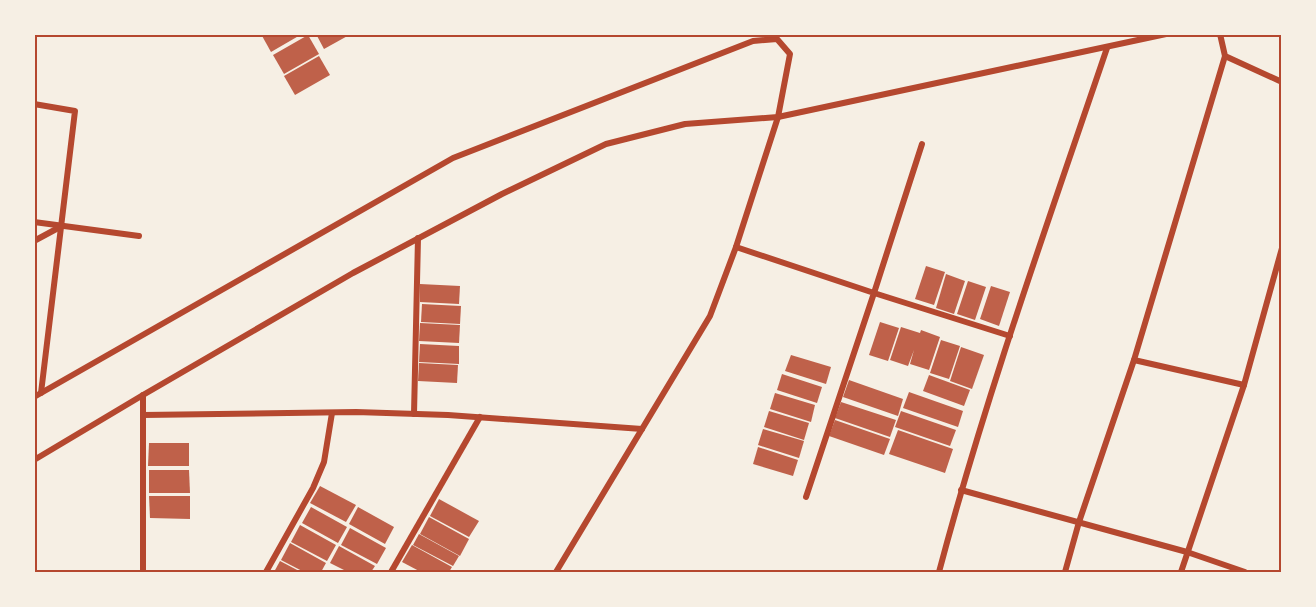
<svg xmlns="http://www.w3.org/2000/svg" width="1316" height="607" viewBox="0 0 1316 607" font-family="Spectral,serif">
	<rect width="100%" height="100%" fill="#f6efe4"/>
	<g fill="#bf614a">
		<path d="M 261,34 L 302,34 L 271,52 Z"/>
		<path d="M 316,34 L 351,34 L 324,49 Z"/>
		<path d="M 308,35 L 319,54 L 284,74 L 273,55 Z"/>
		<path d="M 319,56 L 330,75 L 295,95 L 284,76 Z"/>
		<path d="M 926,266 L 945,272 L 934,305 L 915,299 Z"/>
		<path d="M 946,274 L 965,281 L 954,314 L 936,308 Z"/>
		<path d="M 968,281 L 986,287 L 975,320 L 957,314 Z"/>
		<path d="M 420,284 L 460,286 L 459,304 L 420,302 Z"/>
		<path d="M 991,286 L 1010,292 L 999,326 L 980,319 Z"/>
		<path d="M 422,304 L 461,306 L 460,324 L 421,322 Z"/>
		<path d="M 880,322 L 899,328 L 888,361 L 869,355 Z"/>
		<path d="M 420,323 L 460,325 L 459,343 L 419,341 Z"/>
		<path d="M 901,327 L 920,333 L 921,330 L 940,337 L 929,370 L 910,364 L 914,350 L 908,366 L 890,360 Z"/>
		<path d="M 941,340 L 960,346 L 949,379 L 930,373 Z"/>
		<path d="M 420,344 L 459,346 L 459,364 L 419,362 Z"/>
		<path d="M 961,347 L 984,355 L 972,389 L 950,381 Z"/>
		<path d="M 791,355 L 831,367 L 826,384 L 785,371 Z"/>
		<path d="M 419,363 L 458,365 L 457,383 L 418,381 Z"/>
		<path d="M 782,374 L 822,387 L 817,403 L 777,390 Z"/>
		<path d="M 929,375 L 970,390 L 964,406 L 923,391 Z"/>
		<path d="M 849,380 L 903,399 L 898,416 L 843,397 Z"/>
		<path d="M 909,392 L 963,411 L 958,427 L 903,408 Z"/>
		<path d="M 775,393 L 815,405 L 811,422 L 770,409 Z"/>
		<path d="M 841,402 L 896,420 L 890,437 L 835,418 Z"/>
		<path d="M 769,411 L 809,423 L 804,440 L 764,427 Z"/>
		<path d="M 901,411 L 956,430 L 950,446 L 895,427 Z"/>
		<path d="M 835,420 L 890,439 L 884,455 L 829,436 Z"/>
		<path d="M 763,429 L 804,441 L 799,458 L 758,445 Z"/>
		<path d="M 898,430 L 953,449 L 945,473 L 889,454 Z"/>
		<path d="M 149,443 L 189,443 L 189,466 L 148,466 Z"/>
		<path d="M 758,447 L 798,460 L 793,476 L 753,464 Z"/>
		<path d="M 149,470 L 189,470 L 190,493 L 149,493 Z"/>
		<path d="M 320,486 L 356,505 L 346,522 L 310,503 Z"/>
		<path d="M 149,496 L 190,496 L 190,519 L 150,518 Z"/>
		<path d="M 439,499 L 479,521 L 469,537 L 430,516 Z"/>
		<path d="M 311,507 L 347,527 L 338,543 L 302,523 Z"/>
		<path d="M 358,507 L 394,527 L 385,544 L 349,524 Z"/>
		<path d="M 429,517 L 469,539 L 460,556 L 420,534 Z"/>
		<path d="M 300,525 L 336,545 L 327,561 L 291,542 Z"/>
		<path d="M 350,528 L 386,548 L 377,564 L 341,545 Z"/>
		<path d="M 419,534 L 459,556 L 453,566 L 413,545 Z"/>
		<path d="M 290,543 L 326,563 L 321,572 L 304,572 L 281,560 Z"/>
		<path d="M 412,545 L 452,567 L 449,572 L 421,572 L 402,562 Z"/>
		<path d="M 339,546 L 375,566 L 371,572 L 348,572 L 330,563 Z"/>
		<path d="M 280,561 L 301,572 L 274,572 Z"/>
	</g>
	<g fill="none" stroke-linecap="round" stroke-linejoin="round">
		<g stroke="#b5482f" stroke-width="6">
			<path d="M 1220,34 L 1225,56 L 1282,82"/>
			<path d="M 34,104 L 75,111 L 41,393"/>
			<path d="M 922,144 L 874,293 L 1010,336"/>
			<path d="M 34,222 L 139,236"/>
			<path d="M 34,241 L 60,227"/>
			<path d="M 736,247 L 874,293 L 806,497"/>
			<path d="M 1134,360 L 1244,385"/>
			<path d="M 143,395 L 143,572"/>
			<path d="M 34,397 L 453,158 L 753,41 L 777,39 L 790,54 L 778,117 L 736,247 L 710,316 L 556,572"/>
			<path d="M 414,414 L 418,238"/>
			<path d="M 143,415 L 356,412 L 448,415 L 642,429"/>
			<path d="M 34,460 L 143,395 L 353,273 L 502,194 L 606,144 L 685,124 L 778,117 L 1166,34"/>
			<path d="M 961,490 L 1187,552 L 1245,572"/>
			<path d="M 266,572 L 313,488 L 324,462 L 332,413"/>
			<path d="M 391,572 L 480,417"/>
			<path d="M 939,572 C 986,395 1048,222 1107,48"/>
			<path d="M 1065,572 L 1079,522 L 1134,360 L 1225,56"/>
			<path d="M 1181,572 L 1244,385 L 1282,248"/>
		</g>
	</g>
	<rect width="1316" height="607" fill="none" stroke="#f6efe4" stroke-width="72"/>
	<rect x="36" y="36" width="1244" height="535" fill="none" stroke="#b5482f" stroke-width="2"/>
</svg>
